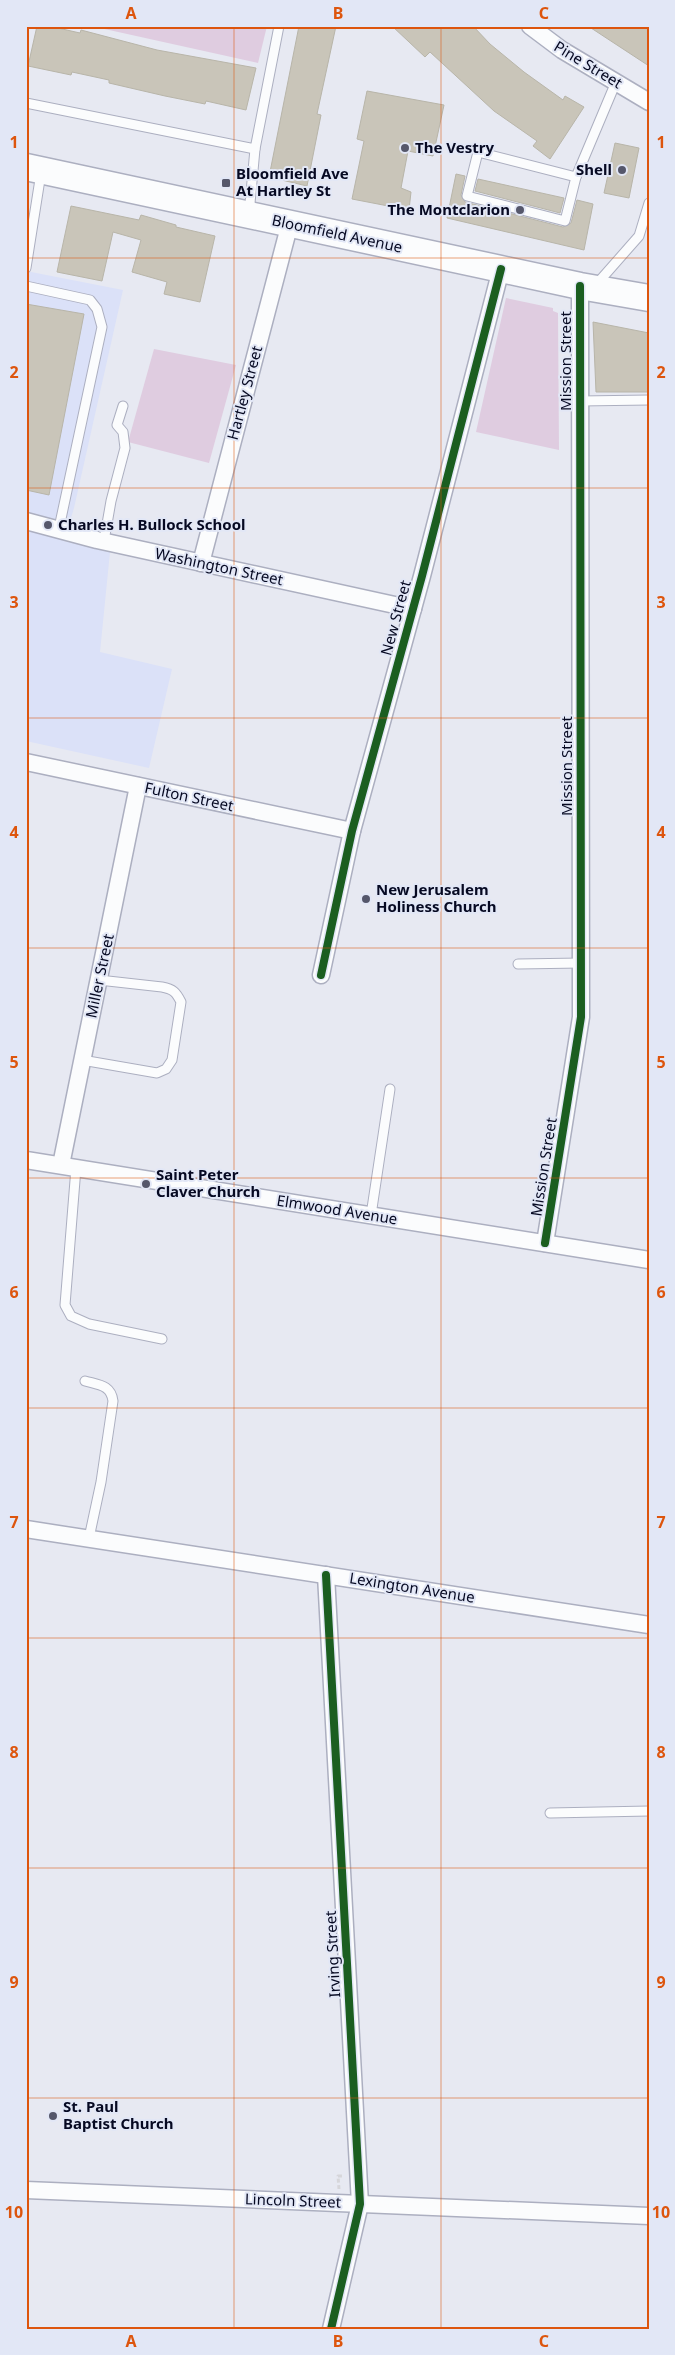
<svg xmlns="http://www.w3.org/2000/svg" width="675" height="2355" viewBox="0 0 675 2355" font-family="'Noto Sans',sans-serif">
	<rect width="100%" height="100%" fill="#e7e9f2"/>
	<path fill="#dbe1f8" d="M 26,271 L 123,290 L 74,508 L 64,541 L 110,552 L 100,652 L 172,669 L 149,768 L 26,741 Z"/>
	<g fill="#dfcce0">
		<path d="M 91,26 L 267,26 L 258,63 Z"/>
		<path d="M 506,298 L 553,308 L 553,311 L 558,313 L 559,450 L 476,432 Z"/>
		<path d="M 154,349 L 236,365 L 209,463 L 128,442 Z"/>
	</g>
	<g fill="#c9c5b9" stroke="#b8b5a9">
		<path d="M 37,26 L 49,26 L 80,33 L 81,30 L 157,50 L 256,68 L 246,110 L 206,101 L 205,104 L 165,96 L 109,83 L 109,80 L 72,72 L 71,75 L 28,66 Z"/>
		<path d="M 299,26 L 336,26 L 317,114 L 321,115 L 307,186 L 269,177 Z"/>
		<path d="M 392,26 L 473,26 L 490,44 L 524,72 L 563,100 L 565,96 L 584,107 L 550,159 L 533,146 L 537,141 L 494,111 L 430,52 L 425,57 Z"/>
		<path d="M 588,26 L 649,26 L 649,66 Z"/>
		<path d="M 367,91 L 444,105 L 433,156 L 408,151 L 401,188 L 411,192 L 409,210 L 352,199 L 364,141 L 357,139 Z"/>
		<path d="M 615,143 L 639,148 L 629,198 L 604,193 Z"/>
		<path d="M 456,174 L 465,176 L 461,195 L 465,202 L 563,227 L 571,223 L 577,200 L 593,204 L 584,250 L 447,218 Z"/>
		<path d="M 478,179 L 564,198 L 560,213 L 475,191 Z"/>
		<path d="M 71,206 L 139,220 L 141,215 L 176,225 L 176,227 L 215,236 L 200,302 L 164,294 L 167,282 L 132,272 L 141,240 L 113,232 L 102,281 L 57,272 Z"/>
		<path d="M 26,304 L 84,314 L 49,495 L 26,490 Z"/>
		<path d="M 593,322 L 649,333 L 649,392 L 596,392 Z"/>
	</g>
	<g fill="none" stroke-linecap="round" stroke-linejoin="round">
		<g stroke="#acafc0" stroke-width="11">
			<g id="service">
				<path d="M 26,103 L 255,149 L 279,26"/>
				<path d="M 478,152 L 576,177 L 565,221 L 467,196 Z"/>
				<path d="M 576,177 L 616,82"/>
				<path d="M 249,214 L 255,149"/>
				<path d="M 26,268 L 41,173"/>
				<path d="M 26,286 L 90,300 L 97,309 L 102,327 L 59,528"/>
				<path d="M 595,286 L 639,236 L 649,203"/>
				<path d="M 580,401 L 649,400"/>
				<path d="M 104,541 L 111,501 L 125,448 L 123,432 L 117,425 L 123,406"/>
				<path d="M 518,964 L 581,963"/>
				<path d="M 82,1060 L 157,1073 L 166,1069 L 172,1060 L 181,1002 C 176,992 173,989 162,987 L 99,980"/>
				<path d="M 76,1168 L 65,1305 L 71,1316 L 89,1324 L 162,1339"/>
				<path d="M 371,1215 L 390,1089"/>
				<path d="M 85,1381 C 99,1385 111,1385 113,1401 L 101,1482 L 89,1538"/>
				<path d="M 550,1813 L 649,1811"/>
			</g>
		</g>
		<g stroke="#acafc0" stroke-width="19">
			<g id="minor">
				<path d="M 530,26 L 562,50 L 649,102"/>
				<path d="M 26,521 L 97,540 L 413,609"/>
				<path d="M 201,563 L 290,223"/>
				<path d="M 26,762 L 352,831"/>
				<path d="M 321,975 L 352,831 L 422,576 L 501,269"/>
				<path d="M 26,1160 L 649,1260"/>
				<path d="M 61,1165 L 138,786"/>
				<path d="M 545,1243 L 581,1017 L 580,286"/>
				<path d="M 26,1529 L 649,1625"/>
				<path d="M 326,1575 L 360,2204 L 331,2329"/>
				<path d="M 26,2190 L 649,2216"/>
			</g>
		</g>
		<g stroke="#acafc0" stroke-width="29">
			<path id="primary" d="M 26,167 L 580,286 L 649,298"/>
		</g>
		<path stroke="#d6d6da" stroke-width="3" stroke-dasharray="4 2.5" stroke-linecap="butt" d="M 339,2189 L 338,2176 L 343,2176"/>
		<use href="#service" stroke="#fbfcfd" stroke-width="9"/>
		<use href="#minor" stroke="#fbfcfd" stroke-width="16"/>
		<use href="#primary" stroke="#fbfcfd" stroke-width="26"/>
		<g stroke="#e2e7f6" stroke-width="11">
			<g id="cycleway">
				<path d="M 321,975 L 352,831 L 422,576 L 501,269"/>
				<path d="M 545,1243 L 581,1017 L 580,286"/>
				<path d="M 326,1575 L 360,2204 L 331,2329"/>
			</g>
		</g>
		<use href="#cycleway" stroke="#1b5e20" stroke-width="8"/>
	</g>
	<path fill="none" stroke="#dd550d" stroke-width="1" stroke-opacity="0.55" d="M 234,26 L 234,2329M 441,26 L 441,2329M 26,258 L 649,258M 26,488 L 649,488M 26,718 L 649,718M 26,948 L 649,948M 26,1178 L 649,1178M 26,1408 L 649,1408M 26,1638 L 649,1638M 26,1868 L 649,1868M 26,2098 L 649,2098"/>
	<g fill="#55576b" stroke="#e2e7f6" stroke-width="2">
		<circle cx="405" cy="148" r="5"/>
		<circle cx="622" cy="170" r="5"/>
		<rect x="221" y="178" width="10" height="10" rx="2.5"/>
		<circle cx="520" cy="210" r="5"/>
		<circle cx="48" cy="525" r="5"/>
		<circle cx="366" cy="899" r="5"/>
		<circle cx="146" cy="1184" r="5"/>
		<circle cx="53" cy="2116" r="5"/>
	</g>
	<g text-anchor="middle" stroke-width="4" stroke-linejoin="round" paint-order="stroke">
		<g font-size="15" fill="#060922" stroke="#e2e7f6">
			<text transform="translate(588 65) rotate(31)" y="5">Pine Street</text>
			<text transform="translate(337 234) rotate(12)" y="5">Bloomfield Avenue</text>
			<text transform="translate(566 361) rotate(-90)" y="5">Mission Street</text>
			<text transform="translate(245 393) rotate(-75)" y="5">Hartley Street</text>
			<text transform="translate(219 567) rotate(12)" y="5">Washington Street</text>
			<text transform="translate(396 618) rotate(-75)" y="5">New Street</text>
			<text transform="translate(567 766) rotate(-90)" y="5">Mission Street</text>
			<text transform="translate(189 797) rotate(12)" y="5">Fulton Street</text>
			<text transform="translate(100 976) rotate(-78)" y="5">Miller Street</text>
			<text transform="translate(544 1167) rotate(-81)" y="5">Mission Street</text>
			<text transform="translate(337 1210) rotate(9)" y="5">Elmwood Avenue</text>
			<text transform="translate(412 1588) rotate(9)" y="5">Lexington Avenue</text>
			<text transform="translate(333 1954) rotate(-93)" y="5">Irving Street</text>
			<text transform="translate(293 2201) rotate(2)" y="5">Lincoln Street</text>
		</g>
		<g font-size="15" font-weight="bold" fill="#060922" stroke="#e2e7f6" text-anchor="start">
			<text x="415" y="153">The Vestry</text>
			<text x="612" y="175" text-anchor="end">Shell</text>
			<text x="236" y="179">Bloomfield Ave<tspan x="236" dy="17">At Hartley St</tspan></text>
			<text x="510" y="215" text-anchor="end">The Montclarion</text>
			<text x="58" y="530">Charles H. Bullock School</text>
			<text x="376" y="895">New Jerusalem<tspan x="376" dy="17">Holiness Church</tspan></text>
			<text x="156" y="1180">Saint Peter<tspan x="156" dy="17">Claver Church</tspan></text>
			<text x="63" y="2112">St. Paul<tspan x="63" dy="17">Baptist Church</tspan></text>
		</g>
	</g>
	<rect width="675" height="2355" fill="none" stroke="#e2e7f6" stroke-width="55"/>
	<rect x="28" y="28" width="620" height="2300" fill="none" stroke="#dd550d" stroke-width="2"/>
	<g font-size="16" text-anchor="middle" font-weight="bold" fill="#dd550d">
		<text x="131" y="19">A</text>
		<text x="338" y="19">B</text>
		<text x="544" y="19">C</text>
		<text x="14" y="148">1</text>
		<text x="661" y="148">1</text>
		<text x="14" y="378">2</text>
		<text x="661" y="378">2</text>
		<text x="14" y="608">3</text>
		<text x="661" y="608">3</text>
		<text x="14" y="838">4</text>
		<text x="661" y="838">4</text>
		<text x="14" y="1068">5</text>
		<text x="661" y="1068">5</text>
		<text x="14" y="1298">6</text>
		<text x="661" y="1298">6</text>
		<text x="14" y="1528">7</text>
		<text x="661" y="1528">7</text>
		<text x="14" y="1758">8</text>
		<text x="661" y="1758">8</text>
		<text x="14" y="1988">9</text>
		<text x="661" y="1988">9</text>
		<text x="14" y="2218">10</text>
		<text x="661" y="2218">10</text>
		<text x="131" y="2347">A</text>
		<text x="338" y="2347">B</text>
		<text x="544" y="2347">C</text>
	</g>
</svg>
